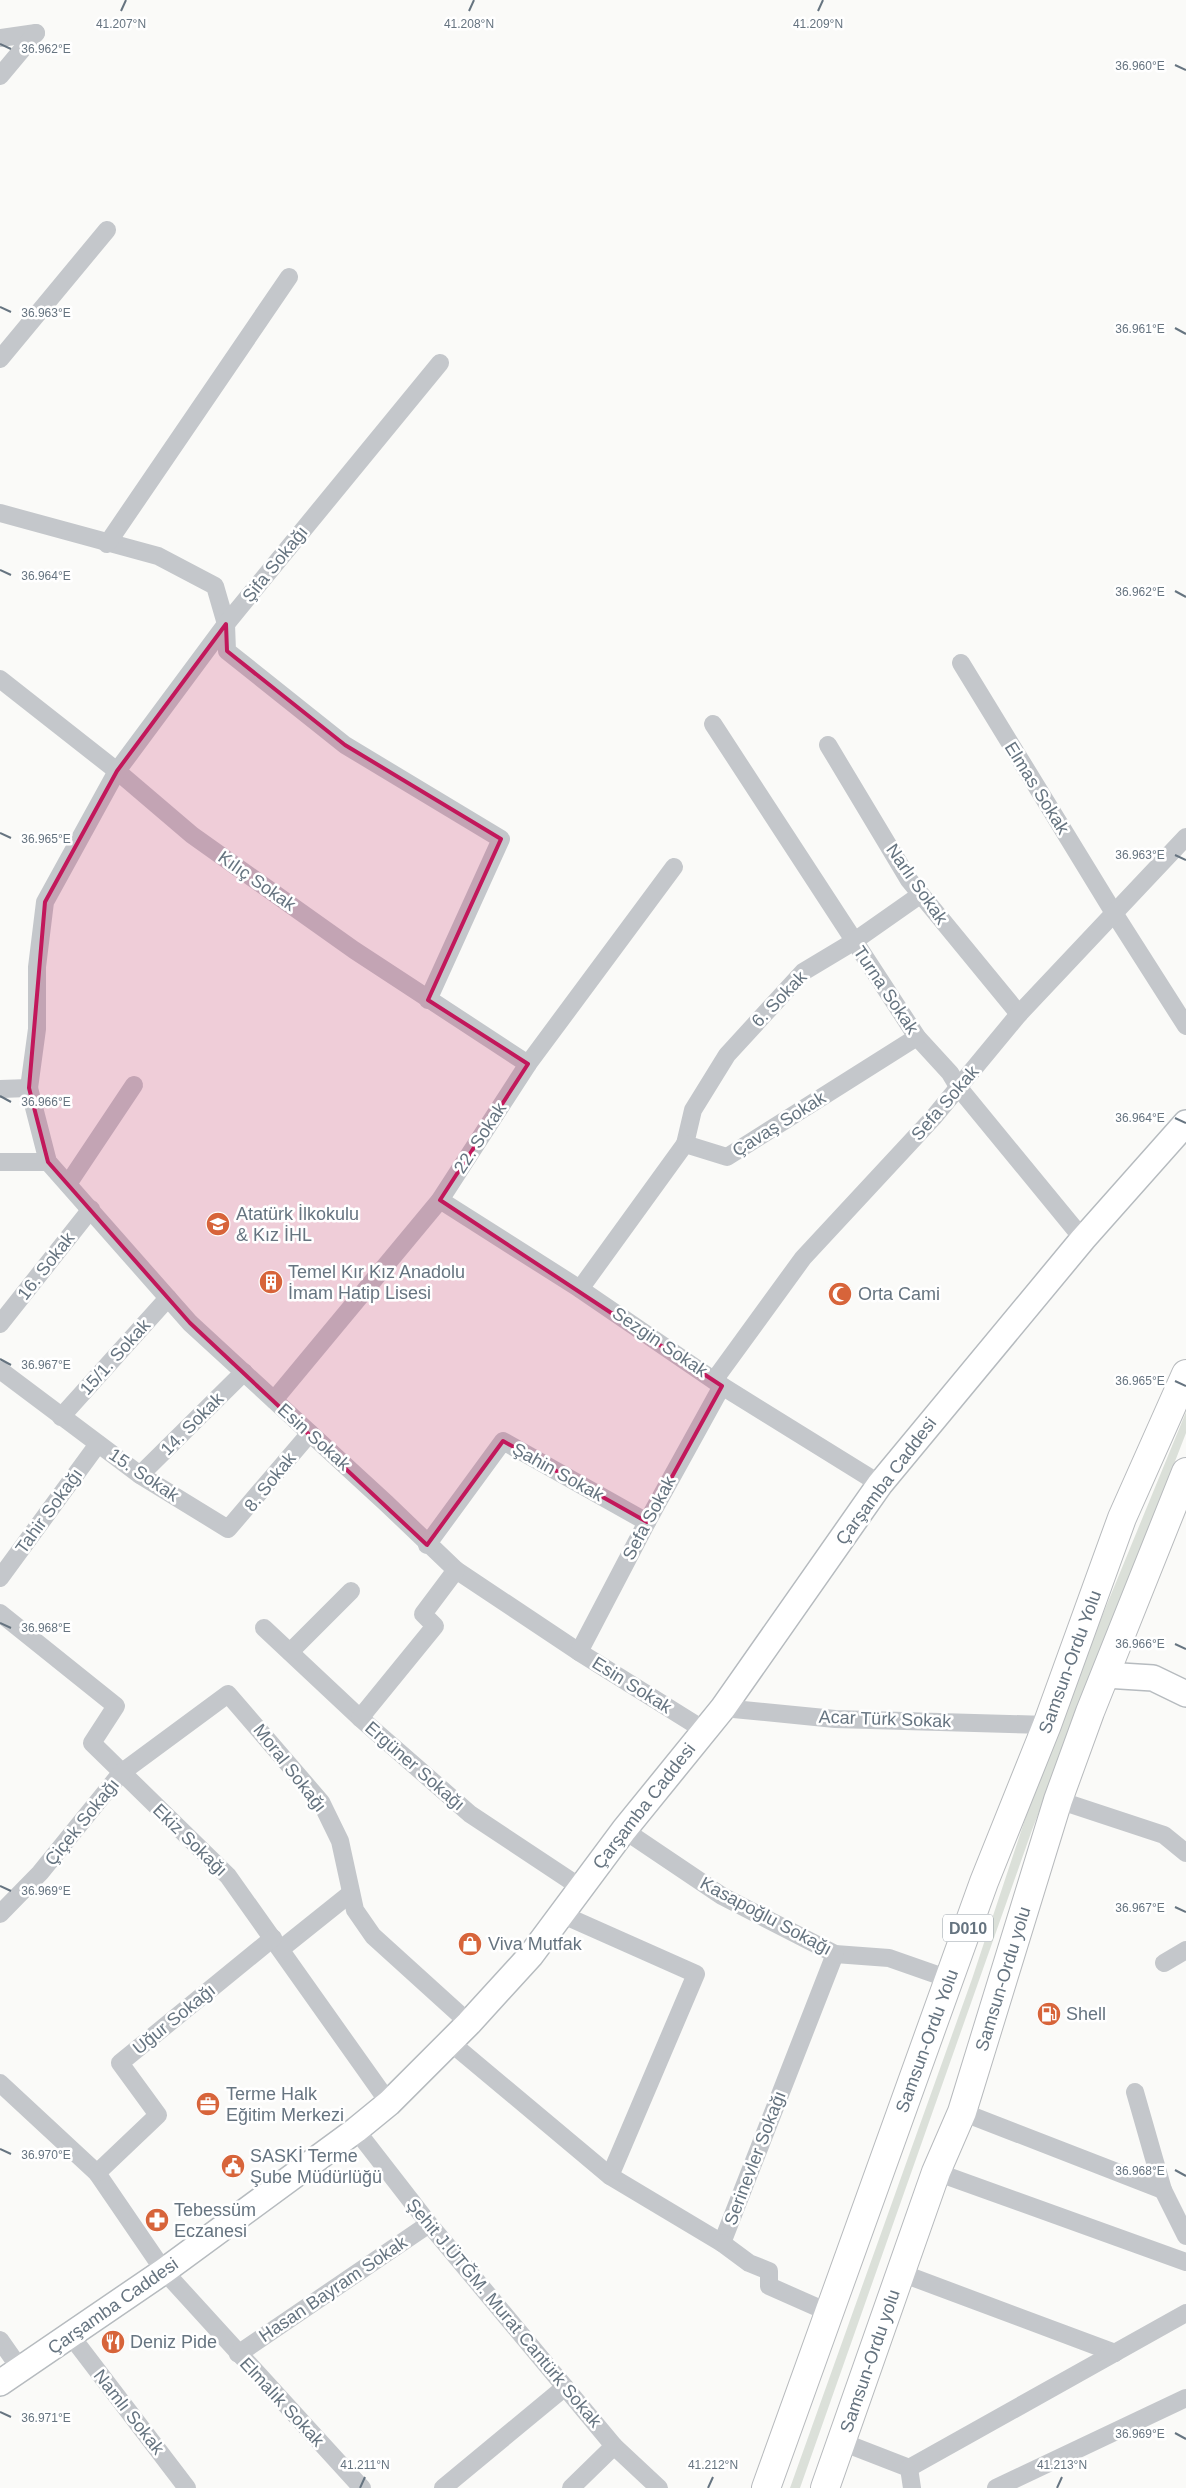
<svg xmlns="http://www.w3.org/2000/svg" width="1186" height="2488" viewBox="0 0 1186 2488" font-family="Helvetica,sans-serif">
	<rect width="100%" height="100%" fill="#fafaf8"/>
	<path fill="#dbe0d9" d="M 1186,1412 L 1186,1433 L 1032,1830 L 800,2488 L 790,2488 L 972,1979 L 1052,1738 Z"/>
	<g fill="none" stroke-linecap="round" stroke-linejoin="round">
		<g stroke="#b6bbbf" stroke-width="28">
			<g id="secondary">
				<path d="M 1105,1675 L 1153,1678 L 1186,1694"/>
				<path d="M 0,2383 L 164,2271 L 356,2130 L 389,2103 L 469,2023 L 531,1955 L 624,1830 L 723,1708 L 880,1484 L 1083,1239 L 1186,1123"/>
			</g>
		</g>
		<g stroke="#b7babd" stroke-width="30">
			<g id="highway">
				<path d="M 766,2488 L 984,1882 L 1047,1725 L 1122,1518 L 1186,1374"/>
				<path d="M 825,2488 L 936,2172 L 962,2112 L 1058,1800 L 1090,1712 L 1186,1472"/>
			</g>
		</g>
		<g stroke="#c4c7cb" stroke-width="18">
			<path d="M 0,38 L 36,33"/>
			<path d="M 0,76 L 36,33"/>
			<path d="M 0,359 L 107,230"/>
			<path d="M 0,513 L 158,556 L 215,586 L 226,624 L 227,651 L 345,745 L 501,839 L 428,1000"/>
			<path d="M 107,544 L 289,277"/>
			<path d="M 961,663 L 1114,913 L 1186,1026"/>
			<path d="M 0,679 L 117,771 L 192,835 L 354,950 L 528,1064"/>
			<path d="M 713,724 L 917,1037 L 950,1073 L 959,1088 L 1083,1239"/>
			<path d="M 828,745 L 909,880 L 1019,1014"/>
			<path d="M 29,1088 L 37,1029 L 37,967 L 45,902 L 117,771 L 226,624 L 440,363"/>
			<path d="M 0,1089 L 29,1088 L 48,1162 L 190,1323 L 386,1503 L 456,1570 L 579,1652 L 704,1730"/>
			<path d="M 685,1144 L 693,1110 L 727,1055 L 803,972 L 853,942 L 920,895"/>
			<path d="M 0,1162 L 48,1162"/>
			<path d="M 68,1184 L 134,1085"/>
			<path d="M 440,1200 L 580,1289 L 722,1386 L 880,1484"/>
			<path d="M 580,1289 L 685,1144 L 727,1157 L 917,1037"/>
			<path d="M 0,1324 L 91,1209"/>
			<path d="M 0,1370 L 140,1475 L 228,1529 L 310,1433"/>
			<path d="M 715,1379 L 803,1258 L 933,1118 L 1019,1014 L 1186,837"/>
			<path d="M 274,1400 L 440,1200 L 528,1064 L 674,867"/>
			<path d="M 61,1417 L 168,1298"/>
			<path d="M 140,1475 L 244,1372"/>
			<path d="M 427,1545 L 503,1441 L 647,1522"/>
			<path d="M 0,1578 L 98,1444"/>
			<path d="M 0,1613 L 116,1706 L 92,1743 L 228,1876 L 389,2103"/>
			<path d="M 264,1628 L 360,1718 L 470,1814 L 580,1887"/>
			<path d="M 290,1652 L 351,1591"/>
			<path d="M 579,1652 L 647,1522 L 722,1386"/>
			<path d="M 723,1708 L 835,1719 L 1047,1725"/>
			<path d="M 360,1718 L 435,1626 L 423,1614 L 456,1570"/>
			<path d="M 1058,1800 L 1164,1835 L 1186,1853"/>
			<path d="M 624,1830 L 722,1896 L 835,1954 L 889,1958 L 949,1979"/>
			<path d="M 0,1914 L 40,1873 L 121,1773 L 228,1694 L 321,1802 L 340,1841 L 355,1910 L 373,1936 L 469,2023"/>
			<path d="M 561,1914 L 696,1974 L 610,2176"/>
			<path d="M 281,1949 L 351,1893"/>
			<path d="M 1164,1963 L 1186,1950"/>
			<path d="M 450,2042 L 610,2176 L 722,2243 L 835,1954"/>
			<path d="M 0,2083 L 97,2173 L 164,2271 L 362,2488"/>
			<path d="M 962,2112 L 1163,2190 L 1135,2092"/>
			<path d="M 356,2130 L 429,2224 L 614,2446 L 659,2488"/>
			<path d="M 936,2172 L 1186,2262"/>
			<path d="M 97,2173 L 158,2115 L 120,2063 L 273,1938"/>
			<path d="M 1163,2190 L 1186,2236"/>
			<path d="M 722,2243 L 749,2263 L 769,2271 L 769,2286 L 830,2313"/>
			<path d="M 901,2273 L 1115,2353"/>
			<path d="M 71,2336 L 187,2488"/>
			<path d="M 0,2340 L 21,2370"/>
			<path d="M 238,2354 L 429,2224"/>
			<path d="M 842,2442 L 909,2468 L 912,2488"/>
			<path d="M 909,2468 L 1186,2313"/>
			<path d="M 443,2488 L 565,2387"/>
			<path d="M 571,2488 L 614,2446"/>
			<path d="M 996,2488 L 1186,2398"/>
		</g>
		<use href="#secondary" stroke="#fff" stroke-width="25"/>
		<use href="#highway" stroke="#fff" stroke-width="28"/>
	</g>
	<path fill="#c2185b" fill-opacity="0.2" stroke="#c2185b" stroke-width="4" stroke-linejoin="round" d="M 226,624 L 227,651 L 345,745 L 501,839 L 428,1000 L 528,1064 L 440,1200 L 722,1386 L 647,1522 L 503,1441 L 427,1545 L 190,1323 L 48,1162 L 29,1088 L 45,902 L 117,771 Z"/>
	<path fill="none" stroke="#667480" stroke-width="2" d="M 121,11 L 126,0M 469,11 L 474,0M 818,11 L 823,0M 0,44 L 11,49M 1175,65 L 1186,70M 0,307 L 11,312M 1175,328 L 1186,334M 0,570 L 11,575M 1175,591 L 1186,597M 0,833 L 11,838M 1175,855 L 1186,860M 0,1096 L 11,1102M 1175,1118 L 1186,1123M 0,1359 L 11,1365M 1175,1381 L 1186,1386M 0,1623 L 11,1628M 1175,1644 L 1186,1649M 0,1886 L 11,1891M 1175,1907 L 1186,1912M 0,2149 L 11,2154M 1175,2170 L 1186,2176M 0,2412 L 11,2417M 1175,2433 L 1186,2439M 360,2488 L 365,2477M 708,2488 L 713,2477M 1057,2488 L 1062,2477"/>
	<defs>
		<g id="school-disc" transform="scale(1.25)"><circle r="9.5" fill="#d7643a" stroke="#fff"/><path d="M0-5L7-2L0 1L-7-2ZM-4 1L0 2.5L4 1V4Q0 6-4 4Z" fill="#fff"/></g>
		<g id="building-disc" transform="scale(1.25)"><circle r="9.5" fill="#d7643a" stroke="#fff"/><path d="M-4-6H4V6H1V3H-1V6H-4ZM-2.5-4.3h1.7v1.8h-1.7ZM.8-4.3h1.7v1.8H.8ZM-2.5-1h1.7V.8h-1.7ZM.8-1h1.7V.8H.8Z" fill="#fff"/></g>
		<g id="mosque-disc" transform="scale(1.25)"><circle r="9.5" fill="#d7643a" stroke="#fff"/><path d="M3.5-4.9A6 6 0 1 0 3.5 4.9A5 5 0 1 1 3.5-4.9Z" fill="#fff"/></g>
		<g id="shop-disc" transform="scale(1.25)"><circle r="9.5" fill="#d7643a" stroke="#fff"/><path d="M-5-2.5h2.3a2.7 3.5 0 0 1 5.4 0H5L5.5 6h-11ZM-1.5-2.5h3a1.5 2.3 0 0 0-3 0Z" fill="#fff"/></g>
		<g id="fuel-disc" transform="scale(1.25)"><circle r="9.5" fill="#d7643a" stroke="#fff"/><path d="M-5.5-6h7V0h2V4h1.3V-2.5L3-4.5l.8-.8L6-3V5H2.5V1h-1V6h-7ZM-4.2-4.7v3.2H.2V-4.7Z" fill="#fff"/></g>
		<g id="office-disc" transform="scale(1.25)"><circle r="9.5" fill="#d7643a" stroke="#fff"/><path d="M-6-3h4V-5.5h4V-3h4V5H-6ZM-1-4.5V-3h2v-1.5ZM-6 0V1H6V0Z" fill="#fff"/></g>
		<g id="civic-disc" transform="scale(1.25)"><circle r="9.5" fill="#d7643a" stroke="#fff"/><path d="M-.6-6.5H3V-4.5H.6V-3L4-1V1h2V6H-6V1h2V-1L-.6-3ZM-1.2 2.5V6h2.4V2.5Z" fill="#fff"/></g>
		<g id="pharmacy-disc" transform="scale(1.25)"><circle r="9.5" fill="#d7643a" stroke="#fff"/><path d="M-2-6h4v4h4v4h-4v4h-4v-4h-4v-4h4Z" fill="#fff"/></g>
		<g id="restaurant-disc" transform="scale(1.25)"><circle r="9.5" fill="#d7643a" stroke="#fff"/><path d="M-5-6h1v4h1v-4h1v4h1v-4h1v5L-1.5 .5V6h-2V.5L-5-1ZM5-6V6H3V1.5H1.5Q1.5-4 5-6Z" fill="#fff"/></g>
	</defs>
	<g fill-rule="evenodd">
		<use href="#school-disc" x="218" y="1224"/>
		<use href="#building-disc" x="271" y="1282"/>
		<use href="#mosque-disc" x="840" y="1294"/>
		<use href="#shop-disc" x="470" y="1944"/>
		<use href="#fuel-disc" x="1049" y="2014"/>
		<use href="#office-disc" x="208" y="2104"/>
		<use href="#civic-disc" x="233" y="2166"/>
		<use href="#pharmacy-disc" x="157" y="2220"/>
		<use href="#restaurant-disc" x="113" y="2342"/>
	</g>
	<g text-anchor="middle" stroke-width="5" stroke-linejoin="round" paint-order="stroke">
		<rect fill="#fff" stroke="#949ea6" stroke-width="1" x="943" y="1914.5" width="50" height="27" rx="4"/>
		<g font-size="16" font-weight="bold" fill="#667480">
			<text x="968" y="1934">D010</text>
		</g>
		<g font-size="18" fill="#667480" stroke="#fff">
			<text transform="translate(275 564) rotate(-51)" y="6">Şifa Sokağı</text>
			<text transform="translate(1037 788) rotate(58)" y="6">Elmas Sokak</text>
			<text transform="translate(257 881) rotate(35)" y="6">Kılıç Sokak</text>
			<text transform="translate(917 884) rotate(55)" y="6">Narlı Sokak</text>
			<text transform="translate(886 990) rotate(56)" y="6">Turna Sokak</text>
			<text transform="translate(779 999) rotate(-46)" y="6">6. Sokak</text>
			<text transform="translate(945 1103) rotate(-49)" y="6">Sefa Sokak</text>
			<text transform="translate(779 1124) rotate(-32)" y="6">Çavaş Sokak</text>
			<text transform="translate(480 1138) rotate(-57)" y="6">22. Sokak</text>
			<text transform="translate(46 1266) rotate(-52)" y="6">16. Sokak</text>
			<text transform="translate(660 1342) rotate(34)" y="6">Sezgin Sokak</text>
			<text transform="translate(115 1357) rotate(-48)" y="6">15/1. Sokak</text>
			<text transform="translate(192 1424) rotate(-45)" y="6">14. Sokak</text>
			<text transform="translate(314 1437) rotate(42)" y="6">Esin Sokak</text>
			<text transform="translate(558 1472) rotate(29)" y="6">Şahin Sokak</text>
			<text transform="translate(144 1475) rotate(34)" y="6">15. Sokak</text>
			<text transform="translate(886 1481) rotate(-53)" y="6">Çarşamba Caddesi</text>
			<text transform="translate(270 1482) rotate(-51)" y="6">8. Sokak</text>
			<text transform="translate(49 1511) rotate(-54)" y="6">Tahir Sokağı</text>
			<text transform="translate(649 1518) rotate(-62)" y="6">Sefa Sokak</text>
			<text transform="translate(1070 1662) rotate(-70)" y="6">Samsun-Ordu Yolu</text>
			<text transform="translate(632 1685) rotate(32)" y="6">Esin Sokak</text>
			<text transform="translate(885 1719) rotate(2)" y="6">Acar Türk Sokak</text>
			<text transform="translate(415 1766) rotate(41)" y="6">Ergüner Sokağı</text>
			<text transform="translate(290 1768) rotate(52)" y="6">Moral Sokağı</text>
			<text transform="translate(644 1806) rotate(-52)" y="6">Çarşamba Caddesi</text>
			<text transform="translate(82 1822) rotate(-51)" y="6">Çiçek Sokağı</text>
			<text transform="translate(190 1840) rotate(44)" y="6">Ekiz Sokağı</text>
			<text transform="translate(766 1916) rotate(28)" y="6">Kasapoğlu Sokağı</text>
			<text transform="translate(1003 1979) rotate(-73)" y="6">Samsun-Ordu yolu</text>
			<text transform="translate(174 2019) rotate(-39)" y="6">Uğur Sokağı</text>
			<text transform="translate(927 2041) rotate(-70)" y="6">Samsun-Ordu Yolu</text>
			<text transform="translate(755 2158) rotate(-69)" y="6">Serinevler Sokağı</text>
			<text transform="translate(333 2289) rotate(-34)" y="6">Hasan Bayram Sokak</text>
			<text transform="translate(113 2306) rotate(-35)" y="6">Çarşamba Caddesi</text>
			<text transform="translate(504 2313) rotate(50)" y="6">Şehit J.ÜTĞM. Murat Cantürk Sokak</text>
			<text transform="translate(870 2361) rotate(-71)" y="6">Samsun-Ordu yolu</text>
			<text transform="translate(282 2402) rotate(47)" y="6">Elmalık Sokak</text>
			<text transform="translate(129 2412) rotate(52)" y="6">Namlı Sokak</text>
		</g>
		<g font-size="18" fill="#667480" stroke="#fff" text-anchor="start">
			<text x="236" y="1220">Atatürk İlkokulu<tspan x="236" dy="21">&amp; Kız İHL</tspan></text>
			<text x="288" y="1278">Temel Kır Kız Anadolu<tspan x="288" dy="21">İmam Hatip Lisesi</tspan></text>
			<text x="858" y="1300">Orta Cami</text>
			<text x="488" y="1950">Viva Mutfak</text>
			<text x="1066" y="2020">Shell</text>
			<text x="226" y="2100">Terme Halk<tspan x="226" dy="21">Eğitim Merkezi</tspan></text>
			<text x="250" y="2162">SASKİ Terme<tspan x="250" dy="21">Şube Müdürlüğü</tspan></text>
			<text x="174" y="2216">Tebessüm<tspan x="174" dy="21">Eczanesi</tspan></text>
			<text x="130" y="2348">Deniz Pide</text>
		</g>
	</g>
	<g font-size="12" text-anchor="middle" fill="#667480" stroke="#fff" stroke-width="5" stroke-linejoin="round" paint-order="stroke">
		<text x="121" y="28">41.207°N</text>
		<text x="469" y="28">41.208°N</text>
		<text x="818" y="28">41.209°N</text>
		<text x="46" y="53">36.962°E</text>
		<text x="1140" y="70">36.960°E</text>
		<text x="46" y="317">36.963°E</text>
		<text x="1140" y="333">36.961°E</text>
		<text x="46" y="580">36.964°E</text>
		<text x="1140" y="596">36.962°E</text>
		<text x="46" y="843">36.965°E</text>
		<text x="1140" y="859">36.963°E</text>
		<text x="46" y="1106">36.966°E</text>
		<text x="1140" y="1122">36.964°E</text>
		<text x="46" y="1369">36.967°E</text>
		<text x="1140" y="1385">36.965°E</text>
		<text x="46" y="1632">36.968°E</text>
		<text x="1140" y="1648">36.966°E</text>
		<text x="46" y="1895">36.969°E</text>
		<text x="1140" y="1912">36.967°E</text>
		<text x="46" y="2159">36.970°E</text>
		<text x="1140" y="2175">36.968°E</text>
		<text x="46" y="2422">36.971°E</text>
		<text x="1140" y="2438">36.969°E</text>
		<text x="365" y="2469">41.211°N</text>
		<text x="713" y="2469">41.212°N</text>
		<text x="1062" y="2469">41.213°N</text>
	</g>
</svg>
